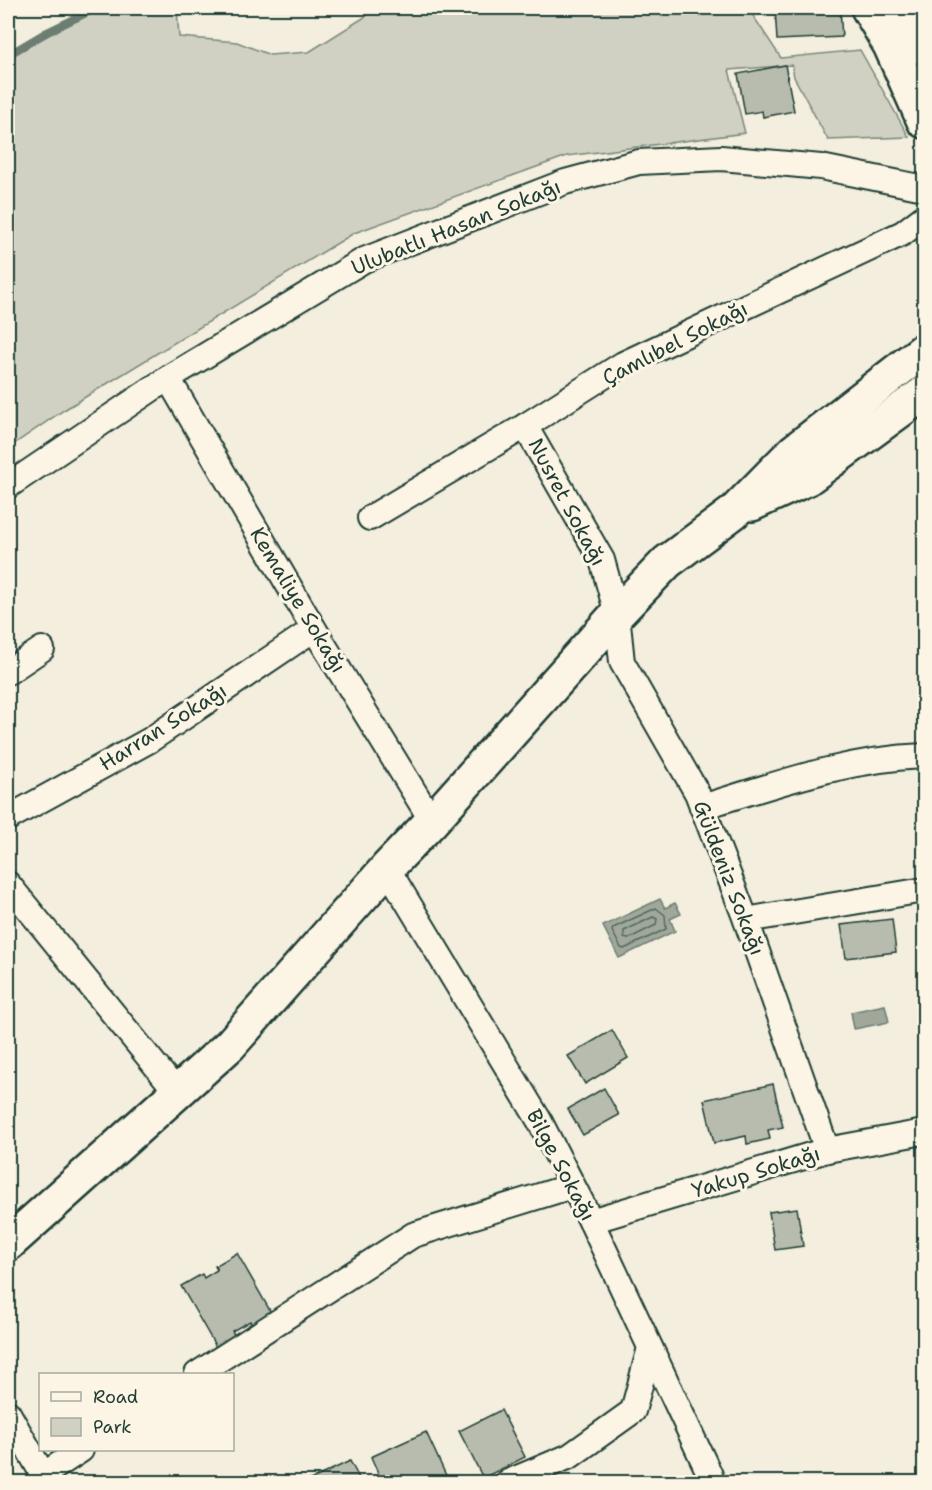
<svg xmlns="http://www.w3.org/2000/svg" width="932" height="1490" viewBox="0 0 932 1490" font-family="'Shantell Sans',sans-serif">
	<rect width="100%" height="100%" fill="#f3eede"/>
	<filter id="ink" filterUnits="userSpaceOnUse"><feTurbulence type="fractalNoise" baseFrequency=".0167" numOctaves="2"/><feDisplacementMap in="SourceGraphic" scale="12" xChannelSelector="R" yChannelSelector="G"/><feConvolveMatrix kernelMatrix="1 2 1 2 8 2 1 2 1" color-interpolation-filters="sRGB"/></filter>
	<g filter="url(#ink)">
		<path fill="#d0d1c2" stroke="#78877b" stroke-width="1.5" d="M 99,8 L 177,8 L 179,37 L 237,42 L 270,55 L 309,52 L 379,8 L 748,8 L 781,58 L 860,50 L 909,137 L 828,140 L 794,77 L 792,65 L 729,70 L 745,133 L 567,156 L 354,233 L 64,410 L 8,448 L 8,57 Z"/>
		<g fill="#a0a89b" stroke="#6c7d72" stroke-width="1.5">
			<path d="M 660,899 L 665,908 L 675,903 L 681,914 L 670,919 L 675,931 L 619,958 L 603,926 Z"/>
			<path d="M 885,1005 L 889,1022 L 854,1029 L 851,1012 Z"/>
		</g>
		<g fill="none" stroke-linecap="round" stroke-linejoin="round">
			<g stroke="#53685d" stroke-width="1.5">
				<path d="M 656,908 L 665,915 L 666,929 L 624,949 L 621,948 L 612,931 L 613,928 Z"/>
				<path d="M 653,917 L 657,919 L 656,925 L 628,939 L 624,938 L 624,931 Z"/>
			</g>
			<path stroke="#6c7d72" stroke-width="8" d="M 8,55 L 47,32 L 97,8"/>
		</g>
		<g fill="#b8bcae" stroke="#1f3d34" stroke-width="1.5">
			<path d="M 775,8 L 840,8 L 842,37 L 777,40 Z"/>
			<path d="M 785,65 L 794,111 L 763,117 L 762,111 L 745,114 L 738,74 Z"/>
			<path d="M 924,908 L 924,944 L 923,944 L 918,909 Z"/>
			<path d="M 892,919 L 896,952 L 846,958 L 841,925 Z"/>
			<path d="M 612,1030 L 628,1058 L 585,1084 L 568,1056 Z"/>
			<path d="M 773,1084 L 783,1127 L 768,1130 L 770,1139 L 747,1144 L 746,1136 L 714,1143 L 704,1100 Z"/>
			<path d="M 604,1088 L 619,1115 L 583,1135 L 568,1109 Z"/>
			<path d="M 797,1208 L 803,1246 L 775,1250 L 769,1212 Z"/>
			<path d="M 237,1253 L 273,1316 L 253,1327 L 250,1321 L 232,1331 L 235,1336 L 216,1347 L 181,1286 L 202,1274 L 204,1278 L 217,1270 L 215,1266 Z"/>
			<path d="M 501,1410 L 525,1457 L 483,1478 L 459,1431 Z"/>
			<path d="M 426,1432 L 449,1482 L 382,1482 L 371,1457 Z"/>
			<path d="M 350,1461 L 361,1482 L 308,1482 L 308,1481 Z"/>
		</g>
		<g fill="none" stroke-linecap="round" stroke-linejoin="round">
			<g stroke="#1f3d34" stroke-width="28">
				<g id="street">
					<path d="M 168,378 L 314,629 L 432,821"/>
					<path d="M 525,426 L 602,560 L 617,614 L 622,662 L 697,793 L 746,920 L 827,1150"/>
					<path d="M 8,486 L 168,378 L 364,260 L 565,182 L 639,162 L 721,158 L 821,167 L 924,188"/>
					<path d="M 370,518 L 525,426 L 623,364 L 903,233 L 924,217"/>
					<path d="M 8,672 L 42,649"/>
					<path d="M 702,807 C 777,784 846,759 924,756"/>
					<path d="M 8,818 L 150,740 L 314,629"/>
					<path d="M 387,868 L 539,1120 L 591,1221 L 710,1475"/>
					<path d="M 8,884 L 177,1092"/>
					<path d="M 746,920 L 924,890"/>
					<path d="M 591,1221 L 827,1150 L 924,1132"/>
					<path d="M 197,1374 L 413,1235 L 572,1186"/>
					<path d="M 8,1413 L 47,1482"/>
					<path d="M 43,1475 L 81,1450"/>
					<path d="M 508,1482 L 570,1456 L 633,1411 L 650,1348"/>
				</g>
			</g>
			<g stroke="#1f3d34" stroke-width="38">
				<g id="secondary">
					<path d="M 868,8 L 890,45 L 924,121"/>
					<path d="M 903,8 L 924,48"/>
					<path d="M 752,504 L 808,478 L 924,393"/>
					<path d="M 8,1244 L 230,1045 L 387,868 L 432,821 L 617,614 L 667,562 L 734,512 L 794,451 L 924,350"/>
				</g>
			</g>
			<use href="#street" stroke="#fcf5e5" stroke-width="24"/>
			<use href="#secondary" stroke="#fcf5e5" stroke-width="33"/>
		</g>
	</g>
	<g text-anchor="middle" stroke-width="6" stroke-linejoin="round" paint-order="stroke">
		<g font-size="21" fill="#1f3d34" stroke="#fcf5e5">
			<text transform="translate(456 227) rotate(-22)" y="7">Ulubatlı Hasan Sokağı</text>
			<text transform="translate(675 343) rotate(-27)" y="7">Çamlıbel Sokağı</text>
			<text transform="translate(567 502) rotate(62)" y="7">Nusret Sokağı</text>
			<text transform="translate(298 600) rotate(59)" y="7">Kemaliye Sokağı</text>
			<text transform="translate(163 727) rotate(-32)" y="7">Harran Sokağı</text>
			<text transform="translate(729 878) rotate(69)" y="7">Güldeniz Sokağı</text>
			<text transform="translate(561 1165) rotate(62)" y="7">Bilge Sokağı</text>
			<text transform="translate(756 1172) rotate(-17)" y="7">Yakup Sokağı</text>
		</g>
	</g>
	<rect width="932" height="1490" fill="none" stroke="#fcf5e5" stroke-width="30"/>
	<rect x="15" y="15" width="902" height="1460" fill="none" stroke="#1f3d34" stroke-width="2" filter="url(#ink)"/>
	<rect x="39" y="1373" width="195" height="78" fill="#fcf5e5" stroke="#a4ab9e" stroke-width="1.5"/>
	<rect x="51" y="1392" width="30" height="9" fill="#fcf5e5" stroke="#a4ab9e" stroke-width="1.5"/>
	<text x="93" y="1403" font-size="18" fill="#1f3d34">Road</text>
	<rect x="51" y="1418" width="30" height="18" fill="#d0d1c2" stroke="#a4ab9e" stroke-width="1.5"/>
	<text x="93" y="1433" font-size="18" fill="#1f3d34">Park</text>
</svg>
